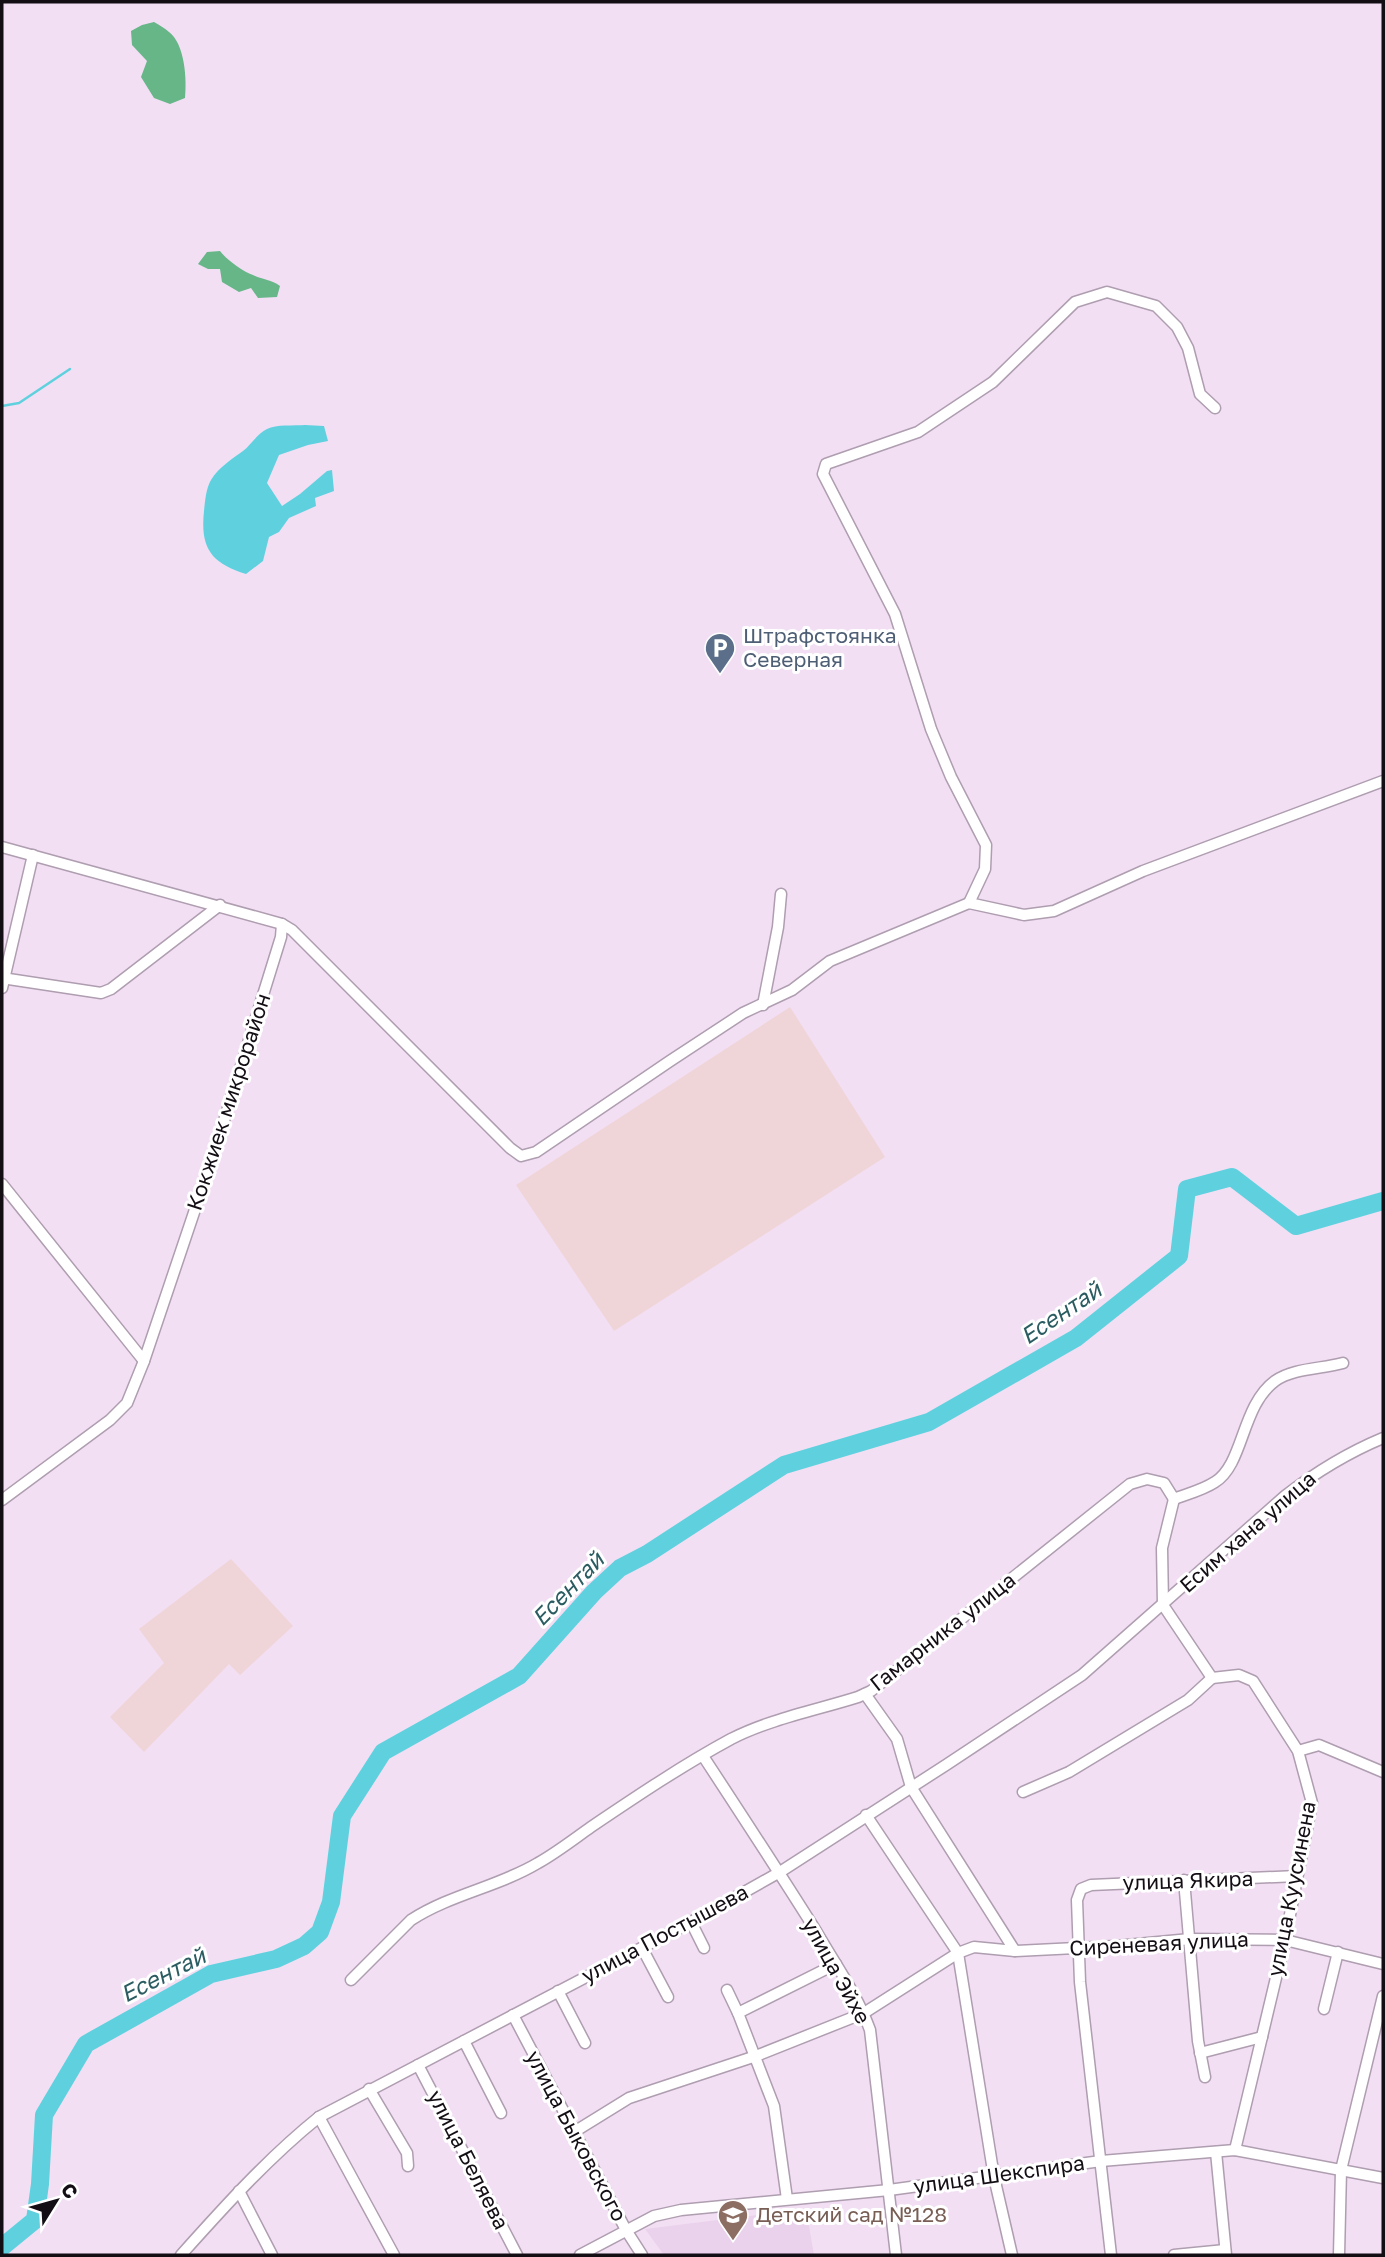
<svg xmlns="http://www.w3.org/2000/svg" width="1385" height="2257" viewBox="0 0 1385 2257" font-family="'Golos Text',sans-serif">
	<rect width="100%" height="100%" fill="#f2dff4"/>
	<path fill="#ead2ec" d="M 806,2209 L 814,2255 L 664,2255 L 645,2229 Z"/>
	<g fill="#f0d5d8">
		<path d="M 790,1007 L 885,1157 L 614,1331 L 516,1185 Z"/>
		<path d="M 231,1559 L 293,1626 L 240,1675 L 229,1664 L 144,1752 L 110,1717 L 164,1663 L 139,1629 Z"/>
	</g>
	<g fill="#66b688">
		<path d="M 154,22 C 159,25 165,28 169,32 C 185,44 187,80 185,98 L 170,104 L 154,98 L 141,77 L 147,61 L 132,45 L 131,31 L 142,25 Z"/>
		<path d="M 220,251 C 227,260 242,271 253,275 C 263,280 271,279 280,286 L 277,297 L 258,298 L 251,288 L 239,292 L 222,282 L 220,269 L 208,269 L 198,264 L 207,252 Z"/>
	</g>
	<path fill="#5fd1de" d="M 305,425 L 324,426 L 328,441 L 308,445 L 279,455 L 267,483 L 282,506 L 300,494 L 327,471 L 332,470 L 334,491 L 315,498 L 316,506 L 289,518 L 279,532 L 269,537 L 263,561 L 246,574 C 211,563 200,548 204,511 C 205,502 206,488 211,480 C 219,467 232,459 243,451 C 251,445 258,433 267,429 C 276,424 294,426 305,425 Z"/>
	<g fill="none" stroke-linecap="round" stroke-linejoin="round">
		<path stroke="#5fd1de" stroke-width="2.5" d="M 2,406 L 19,403 L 70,369"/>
		<path stroke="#5fd1de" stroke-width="18" d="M 2,2247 L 35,2220 L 40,2184 L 44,2115 L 86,2044 L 211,1974 L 276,1959 L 304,1946 L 320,1932 L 331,1902 L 342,1816 L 383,1752 L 519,1676 L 594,1592 L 620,1568 L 647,1554 L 784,1465 L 929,1422 L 1076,1338 L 1179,1256 L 1187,1189 L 1232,1177 L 1296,1226 L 1383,1201"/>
		<g stroke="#af9db0" stroke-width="13">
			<g id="minor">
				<path d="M 2,847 L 282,924 L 292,930 L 510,1148 L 521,1156 L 536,1152 L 670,1061 L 743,1013 L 792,990 L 830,961 L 969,903 L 1024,915 L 1054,911 L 1143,871 L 1383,781"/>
				<path d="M 969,903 L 985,869 L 986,845 L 951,777 L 931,729 L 895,614 L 823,474 L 826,464 L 918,432 L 993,382 L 1075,302 L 1107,292 L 1156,306 L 1177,327 L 1188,348 L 1200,394 L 1215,408"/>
				<path d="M 2,978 L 101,993 L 111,989 L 220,905"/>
				<path d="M 2,988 L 33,855"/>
				<path d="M 763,1005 L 778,927 L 781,894"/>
				<path d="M 2,1184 L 144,1361"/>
				<path d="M 1174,1499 L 1162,1548 L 1163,1605 L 1212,1678 L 1239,1675 L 1253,1681 L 1298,1751 L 1312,1803 L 1285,1940 L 1235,2150"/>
				<path d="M 2,1500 L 110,1420 L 127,1403 L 144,1361 L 214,1153 L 281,937 L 282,924"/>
				<path d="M 865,1694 L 897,1739 L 911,1787 L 1015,1951"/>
				<path d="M 1298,1751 L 1319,1745 L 1383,1772"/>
				<path d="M 703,1756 C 741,1814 779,1872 816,1931 C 835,1964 857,1994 870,2030 L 896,2255"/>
				<path d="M 1023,1792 L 1069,1772 L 1188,1700 L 1212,1678"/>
				<path d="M 866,1815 L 958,1953 L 994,2177 L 1012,2255"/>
				<path d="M 1184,1880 L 1198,2041 L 1205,2077"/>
				<path d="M 691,1922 L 704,1948"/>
				<path d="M 642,1948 L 668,1997"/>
				<path d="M 351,1980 L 411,1920 C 451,1894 498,1887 538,1863 C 556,1853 574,1839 591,1827 C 637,1796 683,1765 731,1739 C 770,1719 817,1710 858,1697 L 871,1691 L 1130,1484 L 1147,1479 L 1164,1483 L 1174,1499 C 1187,1494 1203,1490 1215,1482 C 1244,1464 1241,1406 1275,1381 C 1293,1368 1322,1369 1343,1363"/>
				<path d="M 727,1990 L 738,2013"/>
				<path d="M 558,1991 L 585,2043"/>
				<path d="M 1324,2009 L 1338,1952"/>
				<path d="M 513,2015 L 626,2230 L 642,2255"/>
				<path d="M 464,2041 L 501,2113"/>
				<path d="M 1200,2053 L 1262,2037"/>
				<path d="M 418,2065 L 517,2255"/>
				<path d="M 369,2089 L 407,2153 L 408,2166"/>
				<path d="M 319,2117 L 394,2255"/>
				<path d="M 574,2132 L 629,2098 L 756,2056 L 864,2013 L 958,1953 L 974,1947 L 1015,1951 L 1116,1946 L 1190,1939 L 1285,1940 L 1383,1964"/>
				<path d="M 1216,2152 L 1226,2255"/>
				<path d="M 239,2191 L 272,2255"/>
				<path d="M 787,2199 L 774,2106 L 738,2013 L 836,1964"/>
				<path d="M 181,2255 C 224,2207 268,2158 319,2117 L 691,1922 L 780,1872 L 946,1765 L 1082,1675 L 1285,1496 C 1316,1472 1347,1453 1383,1438"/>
				<path d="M 580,2255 L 654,2216 L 681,2210 L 889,2190 L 1101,2161 L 1235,2150 L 1383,2178"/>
				<path d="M 1111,2255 L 1080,1982 L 1077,1900 L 1081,1889 L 1091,1885 L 1297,1876"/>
				<path d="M 1174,2255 L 1225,2250"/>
				<path d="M 1339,2255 L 1341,2170 L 1383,1996"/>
			</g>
		</g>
		<use href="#minor" stroke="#fff" stroke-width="10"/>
	</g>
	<defs>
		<g id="parking-pin" transform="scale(1.575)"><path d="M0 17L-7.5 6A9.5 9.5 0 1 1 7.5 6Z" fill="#5c6f8a" stroke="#fff"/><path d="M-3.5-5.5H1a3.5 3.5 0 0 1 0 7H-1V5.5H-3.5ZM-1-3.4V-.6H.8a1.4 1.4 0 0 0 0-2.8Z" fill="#fff"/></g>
		<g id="school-pin" transform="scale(1.575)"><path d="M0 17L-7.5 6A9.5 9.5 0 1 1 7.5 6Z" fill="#8d6e63" stroke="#fff"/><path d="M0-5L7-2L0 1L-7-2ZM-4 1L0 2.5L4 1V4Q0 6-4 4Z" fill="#fff"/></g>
	</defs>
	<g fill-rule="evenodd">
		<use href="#parking-pin" x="720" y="648"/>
		<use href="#school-pin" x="733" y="2215"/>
	</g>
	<g text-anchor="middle" stroke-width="6" stroke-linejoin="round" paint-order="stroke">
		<g font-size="21" fill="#4e5e75" stroke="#fff" text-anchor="start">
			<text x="743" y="643">Штрафстоянка<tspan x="743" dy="24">Северная</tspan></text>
		</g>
		<g font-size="21" fill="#130d14" stroke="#fff">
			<text transform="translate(229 1102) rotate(-72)" y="7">Кокжиек микрорайон</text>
			<text transform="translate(1248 1532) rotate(-41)" y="7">Есим хана улица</text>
			<text transform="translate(943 1632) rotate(-38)" y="7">Гамарника улица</text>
			<text transform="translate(1188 1881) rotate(-2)" y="7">улица Якира</text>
			<text transform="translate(1292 1889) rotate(-79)" y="7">улица Куусинена</text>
			<text transform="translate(665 1934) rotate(-28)" y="7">улица Постышева</text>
			<text transform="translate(1159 1944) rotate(-3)" y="7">Сиреневая улица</text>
			<text transform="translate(836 1971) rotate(61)" y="7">улица Эйхе</text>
			<text transform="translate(576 2136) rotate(62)" y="7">улица Быковского</text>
			<text transform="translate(468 2160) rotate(63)" y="7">улица Беляева</text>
			<text transform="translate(999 2175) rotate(-8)" y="7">улица Шекспира</text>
		</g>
		<g font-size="21" fill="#785e54" stroke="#fff" text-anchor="start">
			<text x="756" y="2222">Детский сад №128</text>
		</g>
		<g font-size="23" font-style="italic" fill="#2b5c61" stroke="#fff">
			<text transform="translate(1061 1313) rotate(-34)" y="8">Есентай</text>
			<text transform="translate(568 1589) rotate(-46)" y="8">Есентай</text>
			<text transform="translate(163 1975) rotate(-27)" y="8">Есентай</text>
		</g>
	</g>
	<rect width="1385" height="2257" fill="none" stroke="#130d14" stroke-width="7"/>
	<g transform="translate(56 2201) rotate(53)" stroke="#ffffff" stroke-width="5" paint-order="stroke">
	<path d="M0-5L12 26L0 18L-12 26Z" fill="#130d14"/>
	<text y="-10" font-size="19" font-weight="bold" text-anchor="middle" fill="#130d14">С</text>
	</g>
</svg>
